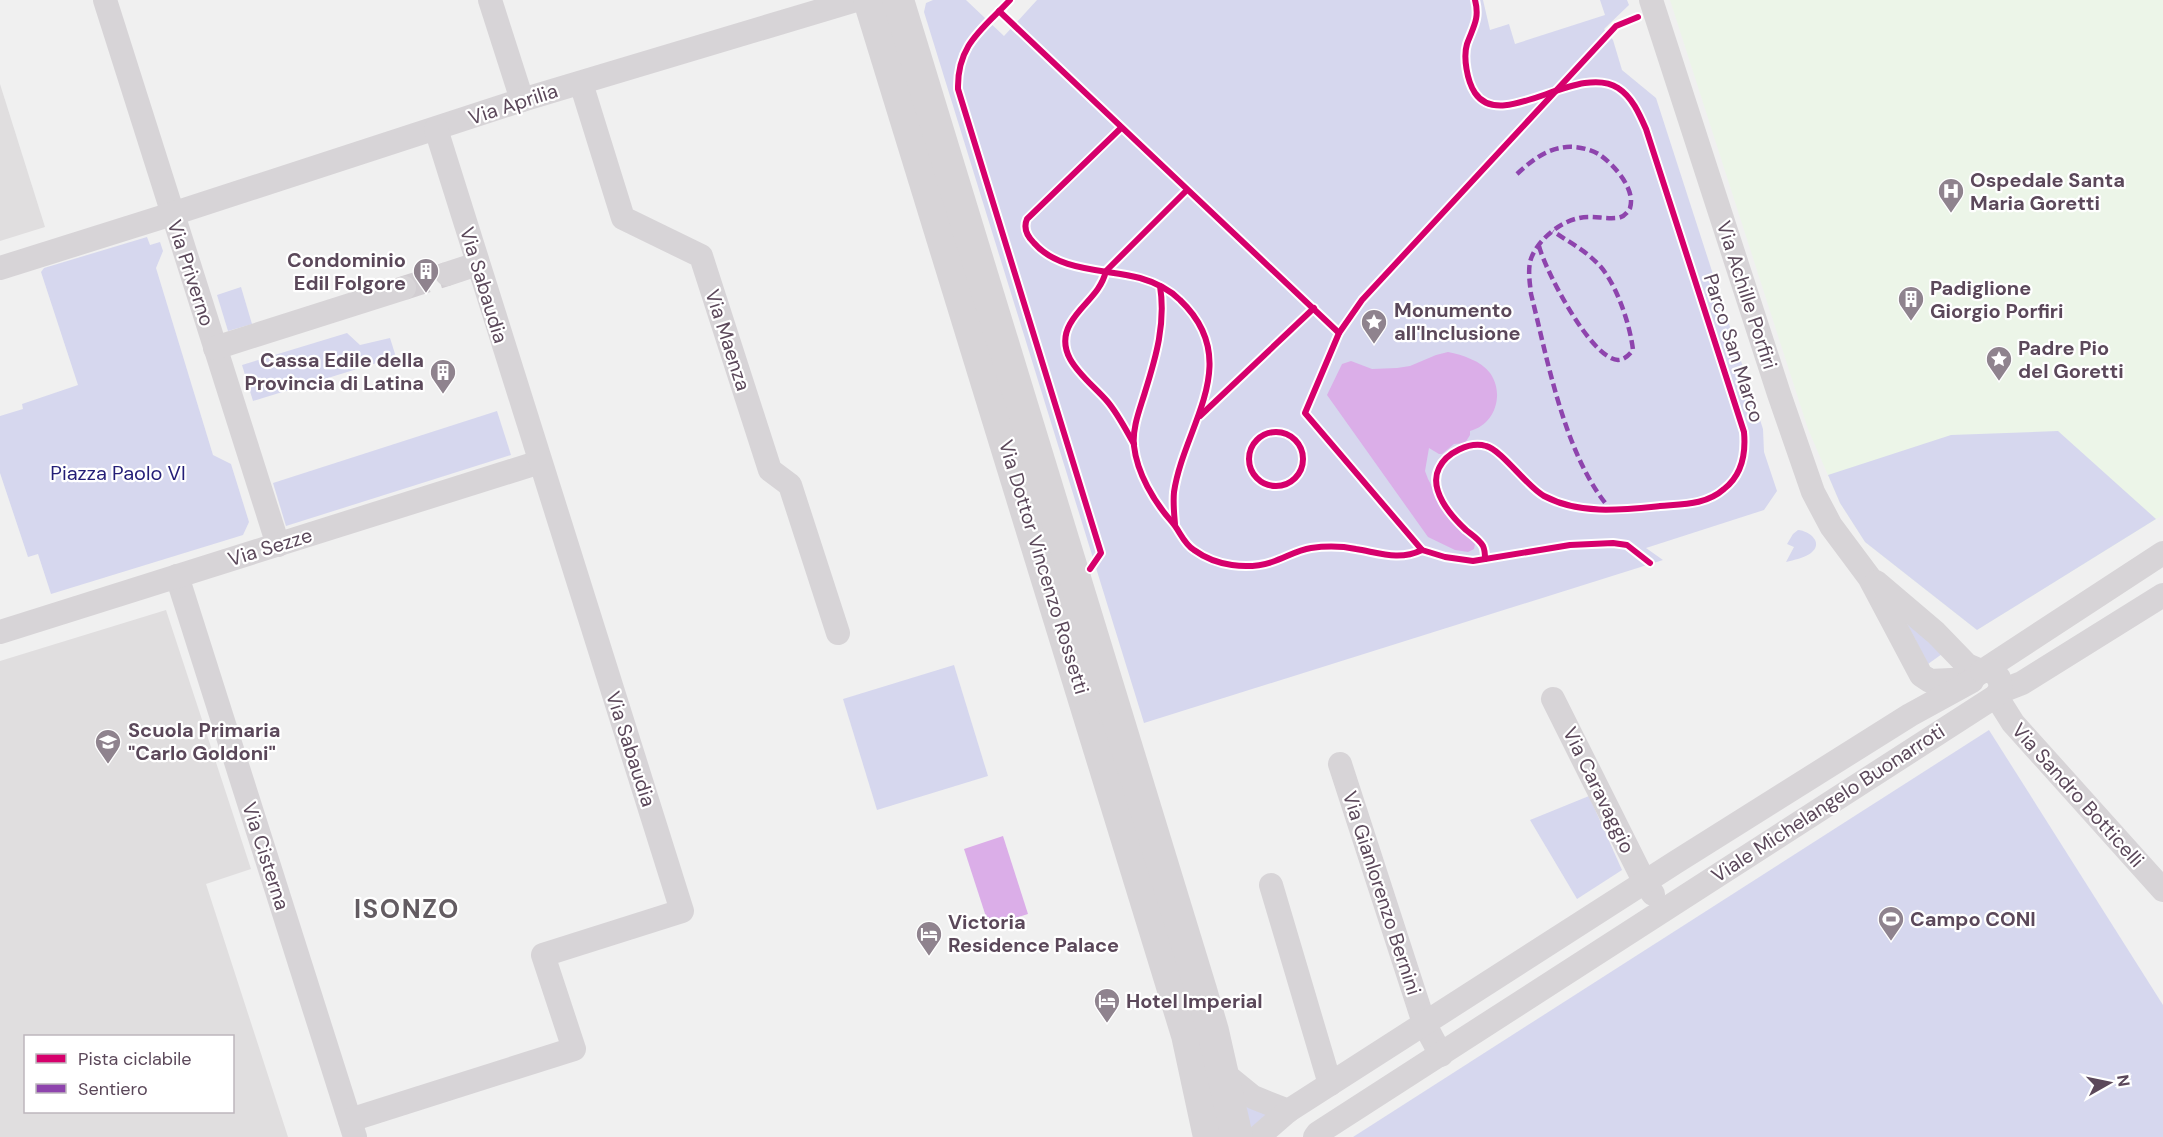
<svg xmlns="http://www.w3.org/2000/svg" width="2163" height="1137" viewBox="0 0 2163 1137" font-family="'DM Sans',sans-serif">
	<rect width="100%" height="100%" fill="#f0f0f0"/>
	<g fill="#e0dedf" fill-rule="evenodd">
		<path d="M 0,84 L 45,227 L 0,241 Z"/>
		<path d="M 166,610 L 251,869 L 206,884 L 288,1137 L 0,1137 L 0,661 ZM 26,1036 L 232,1036 L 232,1112 L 26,1112 Z"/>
	</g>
	<path fill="#ecf5e8" d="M 1670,0 L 2163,0 L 2163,515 L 1977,630 L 1865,542 L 1840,503 L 1808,429 Z"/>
	<g fill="#d6d7ee">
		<path d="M 933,0 L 966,0 L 1004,36 L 1037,0 L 1483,0 L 1490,30 L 1509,24 L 1515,44 L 1605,15 L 1600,0 L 1627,0 L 1629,5 L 1604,29 L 1613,40 L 1622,70 L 1656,98 L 1763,429 L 1764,452 L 1777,491 L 1764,510 L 1646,548 L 1663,560 L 1144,723 L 924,12 L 926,3 Z"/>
		<path d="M 147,237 L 150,245 L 160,242 L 163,251 L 156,268 L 213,455 L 231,464 L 249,522 L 243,535 L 51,594 L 38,554 L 28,557 L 0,473 L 0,416 L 23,409 L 22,404 L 78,385 L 41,272 L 44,268 Z"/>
		<path d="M 241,287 L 252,324 L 228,331 L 217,295 Z"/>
		<path d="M 347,333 L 360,345 L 390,338 L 396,357 L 253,401 L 242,365 Z"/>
		<path d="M 497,411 L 511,455 L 286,526 L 273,483 Z"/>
		<path d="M 2058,431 L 2156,519 L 1977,630 L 1865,542 L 1840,503 L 1828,475 L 1951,435 Z"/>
		<path d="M 1798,530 C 1810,531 1824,543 1811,553 C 1804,558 1794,560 1786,562 L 1794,547 L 1787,544 L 1793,534 Z"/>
		<path d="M 1904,618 L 1942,654 L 1928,664 Z"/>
		<path d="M 954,665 L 988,776 L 877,810 L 843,699 Z"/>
		<path d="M 1989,730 L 2163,1005 L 2163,1137 L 1353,1137 Z"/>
		<path d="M 1589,796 L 1622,870 L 1577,899 L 1530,820 Z"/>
		<path d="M 1248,1106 L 1269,1112 L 1254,1127 L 1250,1127 L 1246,1107 Z"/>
	</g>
	<g fill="#dbaee8">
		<path d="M 1448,352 C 1463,355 1481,361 1490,373 C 1505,394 1495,425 1470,431 L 1470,435 L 1465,443 L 1454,444 L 1442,454 L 1439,454 L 1429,448 L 1425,471 L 1428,479 L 1449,519 L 1475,544 L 1474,549 L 1468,552 L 1455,550 L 1428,537 L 1327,395 L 1342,364 L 1351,361 L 1372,369 L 1397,368 L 1410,366 L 1436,355 Z"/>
		<path d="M 1003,836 L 1028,914 L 989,926 L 964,849 Z"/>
	</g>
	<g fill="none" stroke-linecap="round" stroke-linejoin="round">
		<path stroke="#d2ced2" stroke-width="24" stroke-dasharray="24 12" stroke-linecap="butt" d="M 404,288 L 447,274"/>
		<g stroke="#d7d4d7" stroke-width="24">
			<path d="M 105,0 L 278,545"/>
			<path d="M 490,0 L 522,100"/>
			<path d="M 1651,0 L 1779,394 L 1813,492 L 1831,526 L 1869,577 L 1921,675 L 1930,681 L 1972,679"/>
			<path d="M 581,83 L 623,218 L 701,256 L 770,470 L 790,485 L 838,633"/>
			<path d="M 0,268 L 172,214 L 522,100 L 856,0"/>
			<path d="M 447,274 L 477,264"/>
			<path d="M 215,348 L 404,288"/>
			<path d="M 177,576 L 355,1137"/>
			<path d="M 1876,582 L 1936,633 L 1967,665 L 1981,671"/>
			<path d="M 0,632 L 540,462"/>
			<path d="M 1975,676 L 2163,553"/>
			<path d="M 1999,692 L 2022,683 L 2163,595"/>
			<path d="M 1996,696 L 2013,723 L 2163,890"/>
			<path d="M 1553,699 L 1644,881 L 1653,894"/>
			<path d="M 1340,764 L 1424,1023 L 1441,1055"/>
			<path d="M 1271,885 L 1330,1084"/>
			<path d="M 1221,1071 L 1253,1097 L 1288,1111"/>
			<path d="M 350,1120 L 574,1049 L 543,955 L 682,911 L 436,129"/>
			<path d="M 1258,1137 L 1288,1111 L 1676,862 L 1910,715 L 1972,681"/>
			<path d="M 1315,1137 L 1318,1133 L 1996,696 L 2001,688 L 1999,678 L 1992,671 L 1982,671"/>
		</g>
		<g stroke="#d7d4d7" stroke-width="32">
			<path d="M 869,0 L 1187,1035 L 1209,1137"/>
			<path d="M 898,0 L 1201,990 L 1213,1031 L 1237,1137"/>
		</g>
		<g stroke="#8e44ad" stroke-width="4.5" stroke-dasharray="9 4.5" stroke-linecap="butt">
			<path d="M 1517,174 C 1529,163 1543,151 1560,148 C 1572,145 1589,148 1600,155 C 1614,165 1636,189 1630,208 C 1627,214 1622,218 1616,218 C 1603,219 1592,215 1579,218 C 1559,222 1535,242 1530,262 C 1528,273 1530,284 1531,294 C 1548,361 1565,459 1612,511"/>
			<path d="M 1539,246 C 1545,270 1591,359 1618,360 C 1624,360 1629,355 1633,350 C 1630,324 1615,278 1595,261 C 1583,249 1567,241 1553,231"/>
		</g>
		<g stroke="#fff" stroke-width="10">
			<g id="cycleway">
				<path d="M 1010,0 C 983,29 957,44 958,89 L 1101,553 L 1090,569"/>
				<path d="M 1475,0 C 1480,19 1473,27 1467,44 C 1463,57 1467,81 1475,93 C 1502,133 1578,62 1618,88 C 1632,97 1639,113 1646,129 L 1744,432 C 1746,454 1742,475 1724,489 C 1706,505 1683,504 1660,506 C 1621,510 1580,515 1544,496 C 1527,487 1502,450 1486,446 C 1470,441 1446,453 1439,468 C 1428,490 1451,516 1466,530 C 1472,535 1479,539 1483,546 C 1485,550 1485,555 1485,559"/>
				<path d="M 999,11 L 1339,333"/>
				<path d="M 1638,17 L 1616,26 L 1362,300 L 1339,333 L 1305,413 L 1422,550 L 1445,557 L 1473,561 L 1570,545 L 1613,543 L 1627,545 L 1650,563"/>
				<path d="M 1121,128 L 1027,219 C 1023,228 1027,236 1034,243 C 1059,272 1106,269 1140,278 C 1154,282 1170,290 1180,300 C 1245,362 1184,425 1174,492 C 1173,503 1174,514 1175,524"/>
				<path d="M 1160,286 C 1166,323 1156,357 1145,392 C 1140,409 1132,428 1134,446 C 1137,473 1154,502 1172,522 C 1180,531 1183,543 1194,550 C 1216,566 1247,570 1272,562 C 1285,558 1297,550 1311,548 C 1326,546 1341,546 1356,549 C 1380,553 1399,561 1422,550"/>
				<path d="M 1200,416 L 1314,308"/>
				<circle cx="1276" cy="459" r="27"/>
				<path d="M 1134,444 C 1126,430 1118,414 1107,401 C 1089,380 1052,356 1070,324 C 1081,304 1100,295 1106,271 L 1187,190"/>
			</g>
		</g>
		<use href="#cycleway" stroke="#d6006c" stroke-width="6"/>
	</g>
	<defs>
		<g id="hospital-pin" transform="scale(1.35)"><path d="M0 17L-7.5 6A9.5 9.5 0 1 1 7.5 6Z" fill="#8f838e" stroke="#fff"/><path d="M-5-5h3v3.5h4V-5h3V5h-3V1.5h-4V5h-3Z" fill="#fff"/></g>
		<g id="building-pin" transform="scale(1.35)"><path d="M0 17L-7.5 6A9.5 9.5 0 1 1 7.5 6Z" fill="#8f838e" stroke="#fff"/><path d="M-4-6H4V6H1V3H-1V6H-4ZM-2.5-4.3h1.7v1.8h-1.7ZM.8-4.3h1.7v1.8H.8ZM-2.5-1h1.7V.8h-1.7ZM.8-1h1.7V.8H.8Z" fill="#fff"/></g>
		<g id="sight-pin" transform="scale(1.35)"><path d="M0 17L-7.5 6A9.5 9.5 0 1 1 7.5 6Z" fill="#8f838e" stroke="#fff"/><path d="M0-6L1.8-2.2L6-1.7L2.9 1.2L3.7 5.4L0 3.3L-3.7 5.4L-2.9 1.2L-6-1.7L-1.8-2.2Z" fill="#fff"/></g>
		<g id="school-pin" transform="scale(1.35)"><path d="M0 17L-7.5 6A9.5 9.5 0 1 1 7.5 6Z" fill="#8f838e" stroke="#fff"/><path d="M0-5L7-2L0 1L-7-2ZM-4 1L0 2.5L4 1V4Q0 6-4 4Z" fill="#fff"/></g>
		<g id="stadium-pin" transform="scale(1.35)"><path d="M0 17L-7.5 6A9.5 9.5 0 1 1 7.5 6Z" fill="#8f838e" stroke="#fff"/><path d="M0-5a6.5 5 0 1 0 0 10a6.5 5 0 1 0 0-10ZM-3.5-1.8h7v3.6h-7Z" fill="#fff"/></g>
		<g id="hotel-pin" transform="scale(1.35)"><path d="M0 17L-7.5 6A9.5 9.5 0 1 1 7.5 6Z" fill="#8f838e" stroke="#fff"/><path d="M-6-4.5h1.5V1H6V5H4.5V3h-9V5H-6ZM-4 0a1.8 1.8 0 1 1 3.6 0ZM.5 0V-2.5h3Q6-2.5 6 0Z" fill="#fff"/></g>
	</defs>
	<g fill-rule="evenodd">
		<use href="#hospital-pin" x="1951" y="191"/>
		<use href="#building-pin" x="426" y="271"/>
		<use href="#building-pin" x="1911" y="299"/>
		<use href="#sight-pin" x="1374" y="322"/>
		<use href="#sight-pin" x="1999" y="359"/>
		<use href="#building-pin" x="443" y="372"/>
		<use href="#school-pin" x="108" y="742"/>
		<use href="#stadium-pin" x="1891" y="919"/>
		<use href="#hotel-pin" x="929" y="934"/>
		<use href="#hotel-pin" x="1107" y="1001"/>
	</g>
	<g text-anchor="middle" stroke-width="4.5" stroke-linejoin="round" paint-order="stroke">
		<g font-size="20" fill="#5b485a" stroke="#fff">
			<text transform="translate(513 104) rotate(-18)" y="7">Via Aprilia</text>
			<text transform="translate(191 273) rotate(72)" y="7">Via Priverno</text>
			<text transform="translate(484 285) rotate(73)" y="7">Via Sabaudia</text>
			<text transform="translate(1747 295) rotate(72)" y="7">Via Achille Porfiri</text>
			<text transform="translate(728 340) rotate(72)" y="7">Via Maenza</text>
			<text transform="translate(1734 348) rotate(72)" y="7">Parco San Marco</text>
			<text transform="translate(270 547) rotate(-17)" y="7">Via Sezze</text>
			<text transform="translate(1044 567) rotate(73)" y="7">Via Dottor Vincenzo Rossetti</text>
			<text transform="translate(631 749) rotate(72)" y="7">Via Sabaudia</text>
			<text transform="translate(1599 790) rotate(64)" y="7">Via Caravaggio</text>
			<text transform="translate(2078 795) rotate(48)" y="7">Via Sandro Botticelli</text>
			<text transform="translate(1828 803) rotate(-33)" y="7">Viale Michelangelo Buonarroti</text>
			<text transform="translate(266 856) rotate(72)" y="7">Via Cisterna</text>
			<text transform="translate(1382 893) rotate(72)" y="7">Via Gianlorenzo Bernini</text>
		</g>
		<g font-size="20" font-weight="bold" fill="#5b485a" stroke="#fff" text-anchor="start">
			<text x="1970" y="187">Ospedale Santa<tspan x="1970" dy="23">Maria Goretti</tspan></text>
			<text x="406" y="267" text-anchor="end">Condominio<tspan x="406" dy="23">Edil Folgore</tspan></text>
			<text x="1930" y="295">Padiglione<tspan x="1930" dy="23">Giorgio Porfiri</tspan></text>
			<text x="1394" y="317">Monumento<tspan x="1394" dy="23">all'Inclusione</tspan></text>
			<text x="2018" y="355">Padre Pio<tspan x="2018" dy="23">del Goretti</tspan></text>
			<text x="424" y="367" text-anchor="end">Cassa Edile della<tspan x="424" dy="23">Provincia di Latina</tspan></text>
			<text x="128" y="737">Scuola Primaria<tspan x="128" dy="23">"Carlo Goldoni"</tspan></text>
			<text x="1910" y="926">Campo CONI</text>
			<text x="948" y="929">Victoria<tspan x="948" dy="23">Residence Palace</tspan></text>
			<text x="1126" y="1008">Hotel Imperial</text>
		</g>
		<g font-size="20" fill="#241e77" stroke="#fff">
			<text x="118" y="480">Piazza Paolo VI</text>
		</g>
		<g font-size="26" font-weight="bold" letter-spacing="1.5" fill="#635c62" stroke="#fff">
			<text x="407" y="918">ISONZO</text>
		</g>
	</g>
	<rect x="24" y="1035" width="210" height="78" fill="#ffffff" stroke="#bdb6bd" stroke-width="1.5"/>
	<rect x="36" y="1054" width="30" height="9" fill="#d6006c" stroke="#bdb6bd" stroke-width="1.5"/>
	<text x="78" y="1065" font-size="18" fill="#5b485a">Pista ciclabile</text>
	<rect x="36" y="1084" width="30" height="9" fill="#8e44ad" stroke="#bdb6bd" stroke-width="1.5"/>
	<text x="78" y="1095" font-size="18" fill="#5b485a">Sentiero</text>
	<g transform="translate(2109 1083) rotate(81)" stroke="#ffffff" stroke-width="4.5" paint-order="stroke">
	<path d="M0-4.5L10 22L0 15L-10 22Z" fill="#5b485a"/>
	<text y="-9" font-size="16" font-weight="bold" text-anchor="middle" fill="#5b485a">N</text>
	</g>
</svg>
